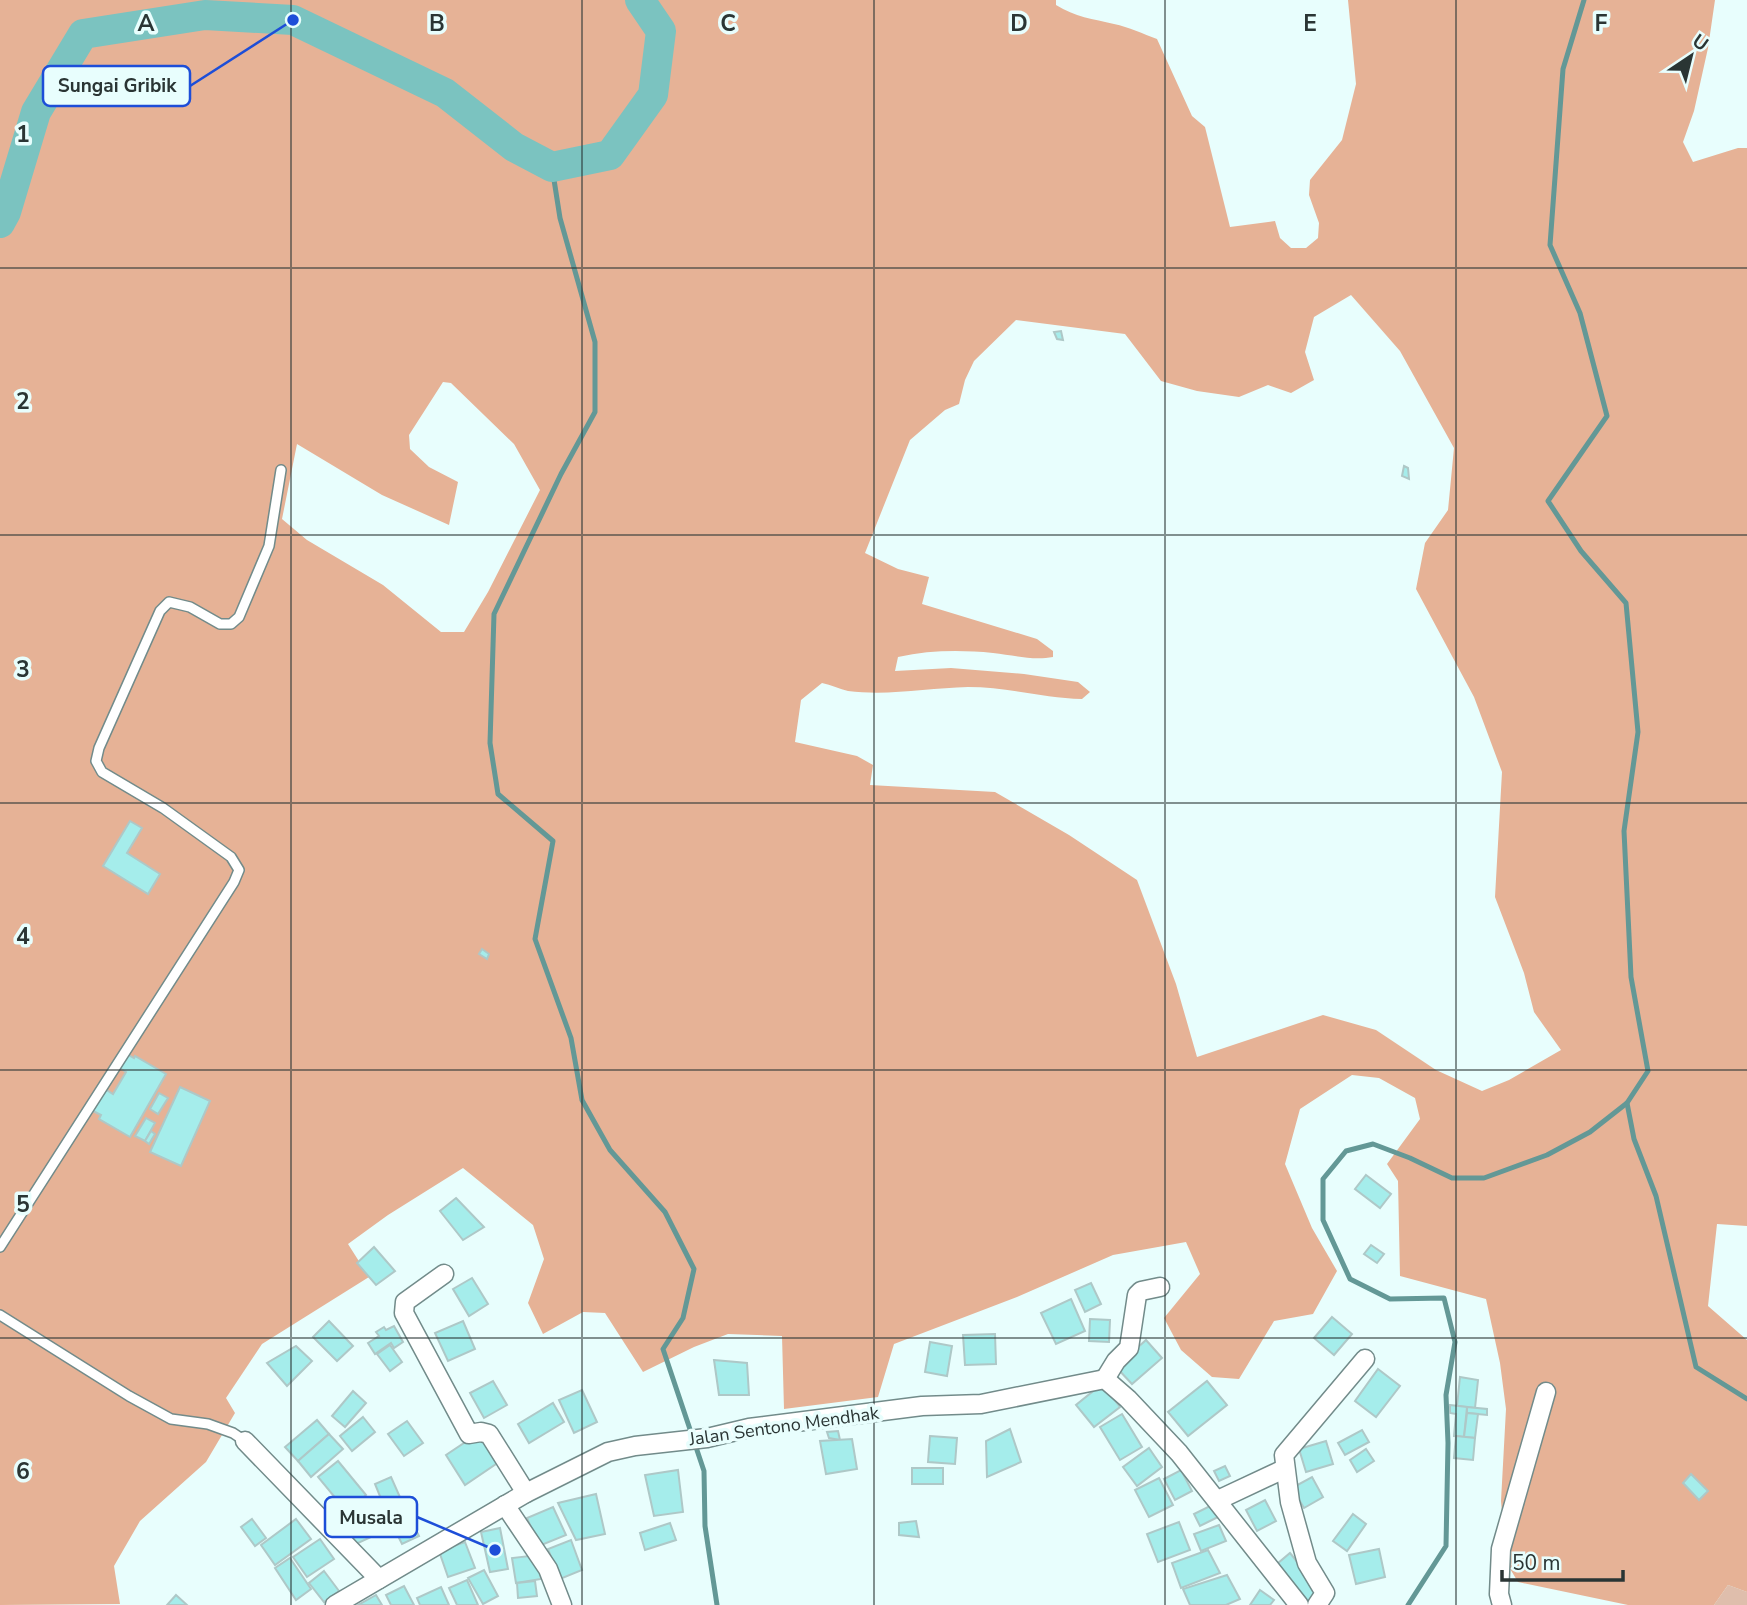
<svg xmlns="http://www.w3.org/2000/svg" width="1747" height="1605" viewBox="0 0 1747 1605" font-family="'Nunito Sans',sans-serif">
	<rect width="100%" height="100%" fill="#e8fefd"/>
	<path fill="#dfbeac" d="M 1728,1585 L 1747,1592 L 1747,1605 L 1714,1605 Z"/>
	<path fill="#e6b296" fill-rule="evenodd" d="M 0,0 L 1056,0 L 1056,5 C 1075,17 1093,19 1114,24 C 1129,27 1143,34 1157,39 L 1192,116 L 1205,127 L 1230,227 L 1275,221 L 1280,238 L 1291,248 L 1306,248 L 1318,238 L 1319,223 L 1309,195 L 1310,180 L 1342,140 L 1356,84 L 1348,0 L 1715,0 L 1708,48 L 1694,111 L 1683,142 L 1693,162 L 1738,148 L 1747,148 L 1747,1226 L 1717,1224 L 1708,1306 L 1747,1340 L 1747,1592 L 1728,1585 L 1714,1605 L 1628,1605 L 1518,1582 L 1506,1562 L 1501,1501 L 1506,1409 L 1500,1363 L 1486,1299 L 1400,1276 L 1398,1181 L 1387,1164 L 1420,1119 L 1415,1098 L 1379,1078 L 1352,1075 L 1300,1109 L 1285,1164 L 1312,1228 L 1337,1271 L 1313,1314 L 1274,1321 L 1239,1379 L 1212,1377 L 1181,1350 L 1164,1318 L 1200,1274 L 1186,1242 L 1113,1255 L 1017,1297 L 894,1344 L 878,1397 L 784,1409 L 782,1336 L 728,1334 L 694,1347 L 643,1372 L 605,1313 L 583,1312 L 543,1334 L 528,1303 L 544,1259 L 533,1225 L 463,1168 L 388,1215 L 348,1244 L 369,1277 L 262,1344 L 226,1398 L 235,1413 L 206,1462 L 140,1521 L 114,1566 L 120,1604 L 0,1605 ZM 1351,295 L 1400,351 L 1454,448 L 1448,510 L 1425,543 L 1416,589 L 1474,697 L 1502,772 L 1495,897 L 1524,973 L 1534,1012 L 1561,1050 L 1509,1080 L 1482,1091 L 1436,1070 L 1376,1030 L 1323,1015 L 1197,1057 L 1176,984 L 1137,880 L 1069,835 L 995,792 L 870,785 L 873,765 L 857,756 L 795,742 L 801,700 L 822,683 C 831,685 840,689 848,691 C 888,696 929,688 968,687 C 1007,687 1044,698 1082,699 L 1090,692 L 1078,682 L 1024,674 L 951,668 L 895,671 L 898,657 C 930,650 961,650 993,653 C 1013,655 1033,661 1053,657 L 1053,651 L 1037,639 L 922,604 L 929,577 L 898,569 L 865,553 L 910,440 L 945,410 L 959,404 L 965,380 L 974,361 L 1016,320 L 1125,334 L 1161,381 L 1197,391 L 1239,397 L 1268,385 L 1291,393 L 1314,380 L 1305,352 L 1314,317 ZM 443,382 L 451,383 L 514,444 L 540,490 L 488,592 L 464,632 L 441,632 L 383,585 L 307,540 L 282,519 L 297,444 L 382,495 L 449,525 L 458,482 L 429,467 L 410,449 L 409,435 Z"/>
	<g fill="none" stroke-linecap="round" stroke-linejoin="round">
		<g stroke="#639896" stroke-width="5">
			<path d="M 552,167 L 560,218 L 595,342 L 595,412 L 561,474 L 494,614 L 490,743 L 498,794 L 553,841 L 535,939 L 571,1038 L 582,1100 L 610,1150 L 665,1212 L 694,1269 L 683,1318 L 663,1349 L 704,1471 L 705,1526 L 717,1605"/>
			<path d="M 1627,1103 L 1634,1139 L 1656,1196 L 1696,1367 L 1747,1399"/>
			<path d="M 1408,1605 L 1446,1546 L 1448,1443 L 1446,1395 L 1455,1342 L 1444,1298 L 1390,1299 L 1350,1279 L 1323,1220 L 1323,1179 L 1346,1151 L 1373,1144 L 1410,1158 L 1452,1178 L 1484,1178 L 1547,1155 L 1590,1132 L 1627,1103 L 1648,1071 L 1631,977 L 1624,831 L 1638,732 L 1626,603 L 1581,551 L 1548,501 L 1607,416 L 1580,313 L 1550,245 L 1563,69 L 1584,0"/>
		</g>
		<path stroke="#7bc3c0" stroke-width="30" d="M 0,223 L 6,212 L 36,112 L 83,34 L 205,15 L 293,20 L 445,93 L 514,147 L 552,167 L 610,155 L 653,95 L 661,31 L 640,0"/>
	</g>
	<g fill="#a5edeb" stroke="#aec8c7" stroke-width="2">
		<path d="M 1061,331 L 1063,340 L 1057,339 L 1054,332 Z"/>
		<path d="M 1404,466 L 1408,468 L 1409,479 L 1402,476 Z"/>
		<path d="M 130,821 L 142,828 L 127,853 L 160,874 L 148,894 L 103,866 Z"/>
		<path d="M 482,949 L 489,954 L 487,959 L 479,954 Z"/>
		<path d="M 125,1053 L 134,1058 L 135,1056 L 166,1074 L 130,1137 L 99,1119 L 101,1115 L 93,1111 L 105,1089 L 113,1094 L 126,1072 L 118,1067 Z"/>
		<path d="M 180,1087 L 210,1101 L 181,1166 L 150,1152 Z"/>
		<path d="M 159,1093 L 168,1098 L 158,1114 L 150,1109 Z"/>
		<path d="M 146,1118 L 155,1123 L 145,1141 L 135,1136 Z"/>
		<path d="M 151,1131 L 155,1134 L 149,1144 L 145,1141 Z"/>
		<path d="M 1366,1175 L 1391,1194 L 1380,1208 L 1355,1189 Z"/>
		<path d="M 456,1198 L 484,1227 L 463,1240 L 440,1211 Z"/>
		<path d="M 1371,1245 L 1384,1254 L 1377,1263 L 1364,1254 Z"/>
		<path d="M 374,1247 L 395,1271 L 376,1285 L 357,1263 Z"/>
		<path d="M 472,1278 L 488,1304 L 469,1316 L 453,1289 Z"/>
		<path d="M 1091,1283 L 1101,1304 L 1085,1312 L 1075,1290 Z"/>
		<path d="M 1071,1299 L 1085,1331 L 1056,1344 L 1041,1313 Z"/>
		<path d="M 1332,1317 L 1352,1334 L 1334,1355 L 1314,1338 Z"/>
		<path d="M 1090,1319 L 1110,1320 L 1109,1342 L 1089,1341 Z"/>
		<path d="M 329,1321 L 353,1346 L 337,1361 L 313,1337 Z"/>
		<path d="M 463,1321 L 475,1349 L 448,1361 L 435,1333 Z"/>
		<path d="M 394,1326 L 403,1342 L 394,1348 L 391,1343 L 375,1354 L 368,1343 L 379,1336 L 376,1332 L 384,1327 L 386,1330 Z"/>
		<path d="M 995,1334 L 996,1364 L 965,1365 L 963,1335 Z"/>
		<path d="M 1146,1340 L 1162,1358 L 1132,1384 L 1116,1367 Z"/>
		<path d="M 930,1342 L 952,1346 L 947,1376 L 925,1372 Z"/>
		<path d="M 390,1345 L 402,1362 L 390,1371 L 377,1354 Z"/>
		<path d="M 296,1346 L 312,1361 L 287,1386 L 267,1363 Z"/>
		<path d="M 714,1360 L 747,1363 L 749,1395 L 719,1395 Z"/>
		<path d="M 1378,1369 L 1400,1386 L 1376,1417 L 1355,1401 Z"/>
		<path d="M 1460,1377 L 1478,1380 L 1475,1408 L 1457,1406 Z"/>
		<path d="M 493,1381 L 507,1405 L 484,1418 L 470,1393 Z"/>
		<path d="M 1207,1381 L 1227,1405 L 1188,1436 L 1168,1412 Z"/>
		<path d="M 1102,1384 L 1120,1407 L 1094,1427 L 1076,1405 Z"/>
		<path d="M 582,1390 L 597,1422 L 574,1433 L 559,1400 Z"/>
		<path d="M 353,1391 L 366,1403 L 345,1427 L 332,1416 Z"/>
		<path d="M 553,1403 L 564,1422 L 529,1443 L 518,1424 Z"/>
		<path d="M 1450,1405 L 1467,1407 L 1464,1437 L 1454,1436 L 1456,1414 L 1450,1413 Z"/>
		<path d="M 1467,1407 L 1487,1409 L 1487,1415 L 1467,1413 Z"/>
		<path d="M 1467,1413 L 1478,1414 L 1475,1438 L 1464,1437 Z"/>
		<path d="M 1122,1414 L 1142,1447 L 1120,1460 L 1100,1427 Z"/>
		<path d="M 363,1417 L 375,1432 L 352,1451 L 340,1436 Z"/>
		<path d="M 317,1420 L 329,1434 L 298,1461 L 285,1447 Z"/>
		<path d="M 407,1421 L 423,1443 L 404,1456 L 388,1434 Z"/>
		<path d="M 1010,1429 L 1021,1462 L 987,1477 L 986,1441 Z"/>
		<path d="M 1362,1430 L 1369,1442 L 1345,1455 L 1338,1443 Z"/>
		<path d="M 838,1431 L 840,1440 L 829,1438 L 827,1432 Z"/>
		<path d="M 479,1433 L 499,1462 L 465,1485 L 446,1455 Z"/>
		<path d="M 329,1434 L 343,1449 L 311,1477 L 298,1461 Z"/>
		<path d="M 930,1436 L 957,1438 L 955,1464 L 928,1462 Z"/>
		<path d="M 1456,1436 L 1475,1438 L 1473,1460 L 1454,1458 Z"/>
		<path d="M 852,1439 L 857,1469 L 826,1474 L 820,1441 Z"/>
		<path d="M 1326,1441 L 1333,1464 L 1306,1472 L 1299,1449 Z"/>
		<path d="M 1149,1448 L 1162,1467 L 1137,1486 L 1123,1467 Z"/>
		<path d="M 1366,1449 L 1374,1461 L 1357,1472 L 1350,1460 Z"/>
		<path d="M 338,1461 L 366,1495 L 347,1512 L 318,1477 Z"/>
		<path d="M 1225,1466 L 1230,1476 L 1219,1481 L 1214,1471 Z"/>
		<rect x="912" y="1468" width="31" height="16"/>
		<path d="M 678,1470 L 683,1512 L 654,1516 L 645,1475 Z"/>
		<path d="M 1181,1470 L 1192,1491 L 1175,1500 L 1164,1479 Z"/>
		<path d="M 1691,1474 L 1708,1491 L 1699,1500 L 1683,1483 Z"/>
		<path d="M 391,1477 L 403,1504 L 386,1511 L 375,1484 Z"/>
		<path d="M 1312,1477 L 1323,1497 L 1304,1508 L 1292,1488 Z"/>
		<path d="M 1159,1478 L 1173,1505 L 1149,1517 L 1135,1490 Z"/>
		<path d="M 596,1494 L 605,1534 L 576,1540 L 558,1503 Z"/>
		<path d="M 1265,1500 L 1276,1521 L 1257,1531 L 1246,1510 Z"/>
		<path d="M 1216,1503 L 1222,1515 L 1200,1526 L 1194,1514 Z"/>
		<path d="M 403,1504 L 419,1536 L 402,1544 L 386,1512 Z"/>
		<path d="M 553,1507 L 566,1535 L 539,1546 L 527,1518 Z"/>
		<path d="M 360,1512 L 371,1537 L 356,1544 L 345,1519 Z"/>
		<path d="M 1353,1514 L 1366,1524 L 1347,1551 L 1333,1541 Z"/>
		<path d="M 252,1519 L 266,1538 L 255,1546 L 241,1527 Z"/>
		<path d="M 296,1519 L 311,1539 L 275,1565 L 261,1545 Z"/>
		<path d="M 916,1521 L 919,1537 L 899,1535 L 899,1523 Z"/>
		<path d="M 1179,1522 L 1190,1550 L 1158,1562 L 1147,1534 Z"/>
		<path d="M 670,1523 L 676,1540 L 645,1550 L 640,1533 Z"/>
		<path d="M 1219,1525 L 1226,1541 L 1201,1551 L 1194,1534 Z"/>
		<path d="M 500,1528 L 508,1569 L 490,1572 L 481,1532 Z"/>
		<path d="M 320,1539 L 334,1559 L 307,1577 L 293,1557 Z"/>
		<path d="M 571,1540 L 582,1570 L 560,1579 L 548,1549 Z"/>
		<path d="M 465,1542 L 475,1568 L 448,1577 L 439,1551 Z"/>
		<path d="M 1379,1549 L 1385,1577 L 1356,1584 L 1349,1555 Z"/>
		<path d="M 1208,1550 L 1220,1573 L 1181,1588 L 1172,1563 Z"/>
		<path d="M 1290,1553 L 1322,1592 L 1309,1603 L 1277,1564 Z"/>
		<path d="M 538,1555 L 541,1579 L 516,1583 L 512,1558 Z"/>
		<path d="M 290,1558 L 311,1589 L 296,1600 L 275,1568 Z"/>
		<path d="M 484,1570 L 498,1596 L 483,1604 L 468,1578 Z"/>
		<path d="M 324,1571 L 339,1591 L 324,1602 L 309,1583 Z"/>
		<path d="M 1227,1575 L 1240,1599 L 1226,1605 L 1190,1605 L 1183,1589 Z"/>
		<path d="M 467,1580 L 478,1605 L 457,1605 L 449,1588 Z"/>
		<path d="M 535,1581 L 537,1596 L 518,1598 L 517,1583 Z"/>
		<path d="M 404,1586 L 414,1605 L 391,1605 L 386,1595 Z"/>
		<path d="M 441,1587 L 449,1605 L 420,1605 L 417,1598 Z"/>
		<path d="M 1260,1590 L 1274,1600 L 1270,1605 L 1250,1605 Z"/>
		<path d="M 176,1595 L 187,1605 L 167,1605 Z"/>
		<path d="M 376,1595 L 382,1605 L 358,1605 Z"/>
	</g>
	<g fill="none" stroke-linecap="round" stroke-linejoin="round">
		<g stroke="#728b8a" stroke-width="12">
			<g id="service">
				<path d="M 0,1247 L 234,882 L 239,870 L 231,857 L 163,808 L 102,772 L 96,761 L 99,748 L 160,611 L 169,602 L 190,607 L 220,624 L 231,624 L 239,617 L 269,546 L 281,470"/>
				<path d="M 0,1315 L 129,1396 L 171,1419 L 208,1424 L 233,1433 L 245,1441"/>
			</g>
		</g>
		<g stroke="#728b8a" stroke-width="21">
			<g id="minor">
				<path d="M 444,1274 L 405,1302 L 404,1313 L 469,1434 L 481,1432 L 489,1434 L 526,1493"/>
				<path d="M 1105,1379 L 1116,1361 L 1129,1348 L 1137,1295 L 1141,1291 L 1160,1287"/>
				<path d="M 245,1441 L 379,1579"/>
				<path d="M 1218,1500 L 1284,1469"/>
				<path d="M 505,1505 L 548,1569 L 562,1605"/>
				<path d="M 335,1605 L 526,1493 L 608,1452 L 635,1446 L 707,1438 L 749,1428 L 922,1406 L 981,1404 L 1105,1379 L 1128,1399 L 1179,1453 L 1299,1605"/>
				<path d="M 1317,1605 L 1325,1593 L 1307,1563 L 1290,1502 L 1284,1455 L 1365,1359"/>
				<path d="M 1502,1605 L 1499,1594 L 1501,1549 L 1546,1392"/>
			</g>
		</g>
		<use href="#service" stroke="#fff" stroke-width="9"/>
		<use href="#minor" stroke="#fff" stroke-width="18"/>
	</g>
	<path fill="none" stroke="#2a3534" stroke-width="2" stroke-opacity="0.55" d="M 291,0 L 291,1605M 582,0 L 582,1605M 874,0 L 874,1605M 1165,0 L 1165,1605M 1456,0 L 1456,1605M 0,268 L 1747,268M 0,535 L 1747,535M 0,803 L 1747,803M 0,1070 L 1747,1070M 0,1338 L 1747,1338"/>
	<g text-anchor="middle" stroke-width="7" stroke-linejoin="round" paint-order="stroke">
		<g font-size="18" fill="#2a3534" stroke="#e8fefd">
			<text transform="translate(784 1426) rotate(-8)" y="6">Jalan Sentono Mendhak</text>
		</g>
	</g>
	<g font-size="23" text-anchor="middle" font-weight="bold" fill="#2a3534" stroke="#e8fefd" stroke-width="7" stroke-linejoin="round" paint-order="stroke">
		<text x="146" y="31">A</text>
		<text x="437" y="31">B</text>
		<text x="728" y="31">C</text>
		<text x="1019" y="31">D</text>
		<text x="1310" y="31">E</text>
		<text x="1601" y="31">F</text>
		<text x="23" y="142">1</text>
		<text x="23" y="409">2</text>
		<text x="23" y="677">3</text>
		<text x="23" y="944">4</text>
		<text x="23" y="1212">5</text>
		<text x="23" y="1479">6</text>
	</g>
	<path fill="none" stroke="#1d4ed8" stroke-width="2.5" d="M293 20L190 86M495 1550L417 1517"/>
	<g fill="#1d4ed8" stroke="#e8fefd" stroke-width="2.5">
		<circle cx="293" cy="20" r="7"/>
		<circle cx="495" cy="1550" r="7"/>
	</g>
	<g fill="#e8fefd" stroke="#1d4ed8" stroke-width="2.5">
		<rect x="43" y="66" width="147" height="40" rx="7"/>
		<rect x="325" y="1497" width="92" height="40" rx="7"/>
	</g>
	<g font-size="19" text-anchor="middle" font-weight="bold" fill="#2a3534">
		<text x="117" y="92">Sungai Gribik</text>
		<text x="371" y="1524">Musala</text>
	</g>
	<g transform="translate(1691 56) rotate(35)" stroke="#e8fefd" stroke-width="5" paint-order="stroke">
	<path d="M0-5L12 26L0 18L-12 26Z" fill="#2a3534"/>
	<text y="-10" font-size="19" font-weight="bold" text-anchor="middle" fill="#2a3534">U</text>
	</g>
	<path d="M1502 1570v10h121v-10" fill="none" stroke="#2a3534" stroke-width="3.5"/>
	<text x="1512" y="1570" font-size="21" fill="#2a3534" stroke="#e8fefd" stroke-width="5" paint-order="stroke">50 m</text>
</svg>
